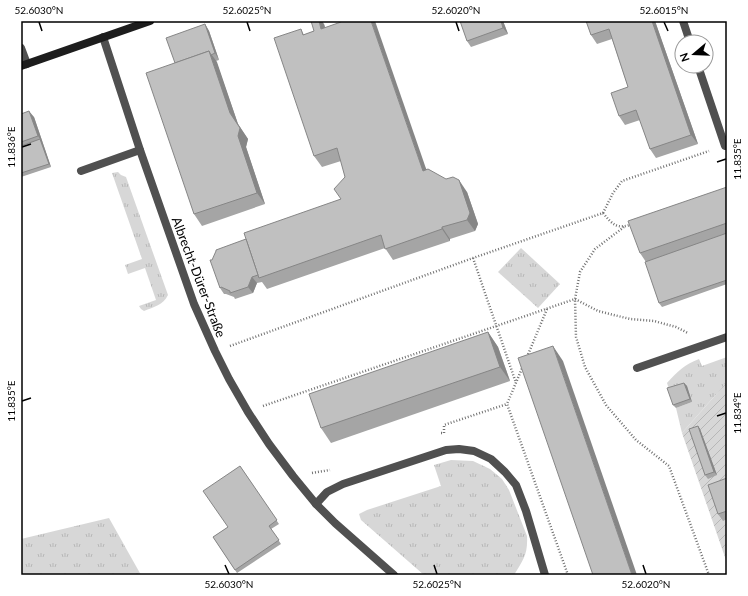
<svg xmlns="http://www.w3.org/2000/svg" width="748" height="596" viewBox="0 0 748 596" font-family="Lato,sans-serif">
	<defs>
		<pattern id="grass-tufts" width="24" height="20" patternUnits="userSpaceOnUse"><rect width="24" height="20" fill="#d7d7d7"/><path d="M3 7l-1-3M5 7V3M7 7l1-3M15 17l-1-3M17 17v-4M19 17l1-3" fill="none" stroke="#b7b7b7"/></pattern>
		<pattern id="garden-furrows" width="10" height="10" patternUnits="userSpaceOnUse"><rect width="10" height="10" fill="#d7d7d7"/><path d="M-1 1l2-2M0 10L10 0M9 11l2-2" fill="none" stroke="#b7b7b7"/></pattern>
	</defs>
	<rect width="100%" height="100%" fill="#fff"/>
	<g fill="url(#grass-tufts)">
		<path d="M 118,172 L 121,175 L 126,177 L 168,295 C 163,305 154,307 144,311 L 141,309 L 139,306 L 156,300 L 145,268 L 128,274 L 125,265 L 142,259 L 112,173 Z"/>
		<path d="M 521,248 L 560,284 L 538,308 L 498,272 Z"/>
		<path d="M 727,357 L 727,382 L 682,433 L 676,408 L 692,402 L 687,386 L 670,392 L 667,383 C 678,371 684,365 699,359 L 702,366 Z"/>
		<path d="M 451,460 L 473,461 L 490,469 L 502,479 L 509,490 L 527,536 C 528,555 523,560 514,575 L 424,575 L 361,520 L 359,514 L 367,510 L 441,486 L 434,465 Z"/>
		<path d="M 109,518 L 141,575 L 21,575 L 21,539 Z"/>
	</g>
	<path fill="url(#garden-furrows)" d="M 727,382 L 727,563 L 682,433 Z"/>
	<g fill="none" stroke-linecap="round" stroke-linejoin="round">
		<g stroke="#727272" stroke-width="2.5" stroke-dasharray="1 2" stroke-linecap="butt">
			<path d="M 603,213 L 613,193 L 622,181 L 709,151"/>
			<path d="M 624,227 L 595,249 L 580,272 L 575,299 L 576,337 L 585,367 L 606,405 L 636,440 L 669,466 L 709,575"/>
			<path d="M 473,258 L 516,383"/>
			<path d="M 230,346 L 473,258 L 603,213 C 612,224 617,230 632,224"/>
			<path d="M 527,357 L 547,309"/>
			<path d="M 523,366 L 507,404 L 568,575"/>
			<path d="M 263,406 L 575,299 L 598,311 L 630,319 L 654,321 L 676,327 L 688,333"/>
			<path d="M 441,433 L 444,433 L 444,425 L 507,404"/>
			<path d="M 312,473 L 330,470"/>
		</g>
		<g stroke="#505050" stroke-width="8">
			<path d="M 683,21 L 690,42"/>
			<path d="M 21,48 L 27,64"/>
			<path d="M 698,66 L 725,146"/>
			<path d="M 81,171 L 140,150"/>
		</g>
		<g stroke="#505050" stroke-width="8">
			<path d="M 103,37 L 140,150 L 194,304 L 215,351 L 229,379 L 248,412 L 269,444 L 293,476 L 316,504 L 335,523 L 394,575"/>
			<path d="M 637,368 L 727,337"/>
			<path d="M 316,504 L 327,492 L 343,484 L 446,450 L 459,449 L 474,451 L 491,459 L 505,472 L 516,485 L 526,511 L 545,575"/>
		</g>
		<path stroke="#1d1d1d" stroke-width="8" d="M 21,66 L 150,21"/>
	</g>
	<g fill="#a5a5a5">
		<path d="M 503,21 L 508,34 L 471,47 L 467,41 Z"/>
		<path d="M 586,21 L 655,21 L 698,144 L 656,158 L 650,149 L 640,120 L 625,125 L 619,116 L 628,87 L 612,39 L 597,44 L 591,35 Z"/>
		<path d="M 205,24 L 209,31 L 219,60 L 216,61 L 238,124 L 248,139 L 246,147 L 265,204 L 202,226 L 194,214 L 175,63 Z"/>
		<path d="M 324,24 L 325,28 L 427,170 L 467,192 L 478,224 L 475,231 L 450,239 L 450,241 L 393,260 L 385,248 L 267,289 L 262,282 L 257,283 L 253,293 L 235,299 L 234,297 L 226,294 L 224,294 L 220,288 L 212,260 L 246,239 L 341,199 L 345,177 L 341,161 L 322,167 L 314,156 L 301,29 L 304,35 L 314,31 Z"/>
		<path d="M 21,114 L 34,117 L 51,167 L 21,177 Z"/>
		<path d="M 727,187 L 727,284 L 662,307 L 659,303 L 646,262 L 640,253 Z"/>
		<path d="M 488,332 L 498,347 L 510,381 L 331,443 L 321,428 Z"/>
		<path d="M 684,383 L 687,386 L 692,402 L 676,408 L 673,405 Z"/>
		<path d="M 698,426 L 700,429 L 717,475 L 708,479 L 705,475 Z"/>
		<path d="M 240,466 L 279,524 L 271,529 L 281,544 L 237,573 L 213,537 L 228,527 Z"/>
		<path d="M 727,478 L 727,519 L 723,521 L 718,514 Z"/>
	</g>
	<g fill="#868686">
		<path d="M 319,21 L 322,21 L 324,24 L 329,40 L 321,29 Z"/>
		<path d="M 371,21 L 375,21 L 431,183 L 423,171 Z"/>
		<path d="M 501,21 L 503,21 L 508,34 L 503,28 Z"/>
		<path d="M 652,21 L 655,21 L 698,144 L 691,135 Z"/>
		<path d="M 205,24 L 209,31 L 219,60 L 215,53 Z"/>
		<path d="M 209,51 L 217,62 L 238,124 L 248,139 L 246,147 L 265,204 L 257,193 Z"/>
		<path d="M 29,111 L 34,117 L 51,167 L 49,164 L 40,139 L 38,136 Z"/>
		<path d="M 459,180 L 467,192 L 478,224 L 475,231 L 467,220 Z"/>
		<path d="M 442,227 L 450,239 L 450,241 L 442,229 Z"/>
		<path d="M 252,277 L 257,283 L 253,293 L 248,287 Z"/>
		<path d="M 488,332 L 498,347 L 510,381 L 500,367 Z"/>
		<path d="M 553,346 L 563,361 L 637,575 L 632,575 Z"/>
		<path d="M 684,383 L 687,386 L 692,402 L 690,399 Z"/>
		<path d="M 698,426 L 700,429 L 717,475 L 714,472 Z"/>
	</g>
	<g fill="#c0c0c0" stroke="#868686">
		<path d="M 311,21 L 319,21 L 321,29 L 341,22 L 341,21 L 371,21 L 423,171 L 428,169 L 446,179 L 453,177 L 459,180 L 470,213 L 467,220 L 442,227 L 442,229 L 385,249 L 381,235 L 259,278 L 244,233 L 341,199 L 334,189 L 345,177 L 337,148 L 314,156 L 274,38 L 301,29 L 303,35 L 314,31 Z"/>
		<path d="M 460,21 L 501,21 L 503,28 L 467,41 Z"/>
		<path d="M 586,21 L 652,21 L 691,135 L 650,149 L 636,110 L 619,116 L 611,93 L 628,87 L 609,29 L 591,35 Z"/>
		<path d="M 205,24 L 215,53 L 211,55 L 209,51 L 175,63 L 166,38 Z"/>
		<path d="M 209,51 L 230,113 L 240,128 L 238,136 L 257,193 L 194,214 L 146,73 Z"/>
		<path d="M 29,111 L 38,136 L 21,142 L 21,114 Z"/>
		<path d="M 40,139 L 49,164 L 21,173 L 21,146 Z"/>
		<path d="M 727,187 L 727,223 L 640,253 L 628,221 Z"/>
		<path d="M 727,233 L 727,280 L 659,303 L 645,262 Z"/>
		<path d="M 246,239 L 258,275 L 252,277 L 248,287 L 230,293 L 230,291 L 221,287 L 220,288 L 210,260 L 212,260 L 216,251 L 216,250 Z"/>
		<path d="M 488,332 L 500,367 L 321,428 L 309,394 Z"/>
		<path d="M 553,346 L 632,575 L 593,575 L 518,358 Z"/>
		<path d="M 684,383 L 690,399 L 673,405 L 667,388 Z"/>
		<path d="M 698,426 L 714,472 L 705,475 L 689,429 Z"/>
		<path d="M 240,466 L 277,520 L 269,526 L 279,540 L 235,570 L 213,537 L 228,527 L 203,491 Z"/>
		<path d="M 727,478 L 727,511 L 718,514 L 708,485 Z"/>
	</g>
	<path fill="none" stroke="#000" stroke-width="1.5" d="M 39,22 L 42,31M 247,22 L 250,31M 456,22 L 459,31M 664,22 L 668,31M 22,147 L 31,144M 717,162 L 726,159M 22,401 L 31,398M 717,416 L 726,413M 225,565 L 229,574M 434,565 L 437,574M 643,565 L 646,574"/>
	<g text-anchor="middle" stroke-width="3.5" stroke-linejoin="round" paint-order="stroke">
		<g font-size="13" fill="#000" stroke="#fff">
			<text transform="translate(199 277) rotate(69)" y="5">Albrecht-Dürer-Straße</text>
		</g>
	</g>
	<rect width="748" height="596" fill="none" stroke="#ffffff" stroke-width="44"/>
	<g transform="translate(694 54) rotate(251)"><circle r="19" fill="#ffffff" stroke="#999999"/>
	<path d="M0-3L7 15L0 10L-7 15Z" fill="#000000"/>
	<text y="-6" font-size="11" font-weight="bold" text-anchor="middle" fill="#000000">N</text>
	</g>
	<rect x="22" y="22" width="704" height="552" fill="none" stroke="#000" stroke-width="1.5"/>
	<g font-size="10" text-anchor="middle" fill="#000">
		<text x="39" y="14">52.6030°N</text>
		<text x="247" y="14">52.6025°N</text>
		<text x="456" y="14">52.6020°N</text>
		<text x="664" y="14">52.6015°N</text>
		<text transform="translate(11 147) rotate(-90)" y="4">11.836°E</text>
		<text transform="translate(737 159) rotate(-90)" y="4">11.835°E</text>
		<text transform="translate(11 401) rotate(-90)" y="4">11.835°E</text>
		<text transform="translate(737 413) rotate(-90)" y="4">11.834°E</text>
		<text x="229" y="588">52.6030°N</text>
		<text x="437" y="588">52.6025°N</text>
		<text x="646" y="588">52.6020°N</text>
	</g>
</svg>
